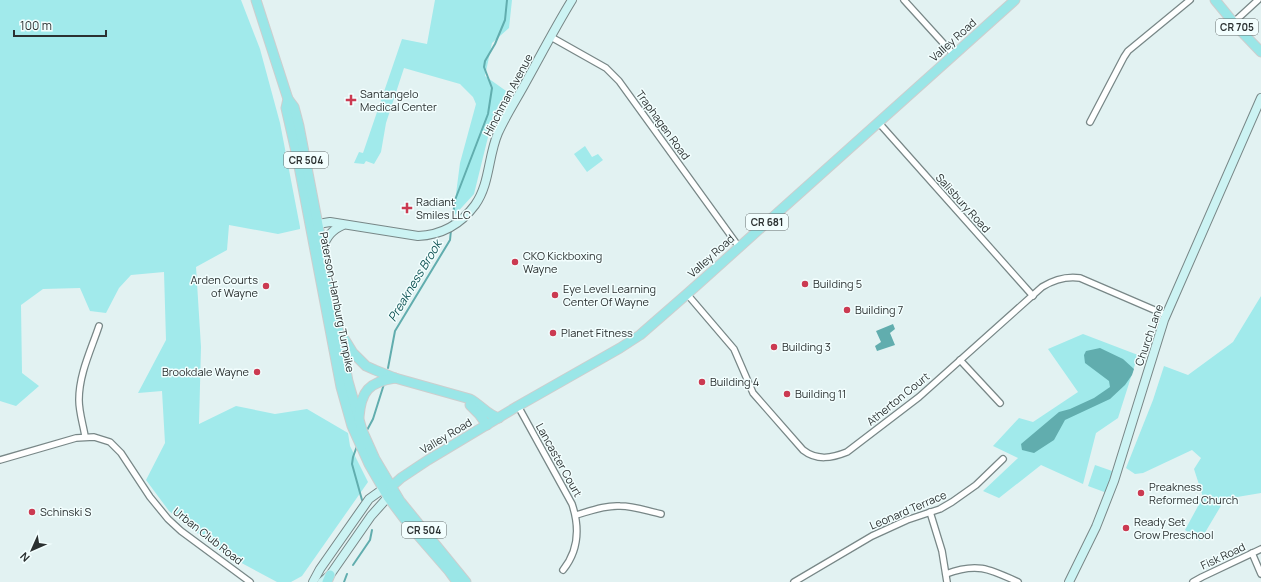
<svg xmlns="http://www.w3.org/2000/svg" width="1261" height="582" viewBox="0 0 1261 582" font-family="Manrope,sans-serif">
	<rect width="100%" height="100%" fill="#e2f2f2"/>
	<g fill="#a1eaeb">
		<path d="M 0,0 L 241,0 L 260,49 L 280,123 L 300,227 L 300,229 L 278,234 L 229,225 L 227,250 L 196,267 L 201,347 L 199,424 L 236,406 L 275,414 L 307,409 L 348,433 L 350,446 L 368,482 L 302,576 L 291,582 L 277,582 L 223,553 L 169,511 L 146,480 L 165,443 L 162,391 L 138,393 L 166,340 L 164,272 L 131,275 L 119,288 L 106,313 L 90,311 L 80,288 L 43,289 L 21,305 L 22,373 L 39,386 L 16,406 L 0,401 Z"/>
		<path d="M 435,0 L 512,0 L 509,28 L 492,43 L 485,76 L 509,93 L 488,137 L 474,194 L 453,217 L 460,163 L 476,104 L 473,97 L 460,84 L 404,68 L 386,123 L 381,152 L 374,164 L 366,161 L 364,164 L 354,163 L 359,152 L 363,153 L 402,39 L 427,44 Z"/>
		<path d="M 585,146 L 592,157 L 598,154 L 603,160 L 587,172 L 574,154 Z"/>
		<path d="M 1261,296 L 1261,493 L 1225,499 L 1200,541 L 1185,530 L 1203,497 L 1194,469 L 1201,458 L 1192,450 L 1143,473 L 1135,474 L 1126,468 L 1153,400 L 1164,366 L 1188,375 L 1233,342 Z"/>
		<path d="M 1083,334 L 1138,355 L 1118,418 L 1096,433 L 1083,484 L 1041,465 L 999,498 L 983,491 L 1018,458 L 993,446 L 1019,418 L 1033,422 L 1078,392 L 1048,349 Z"/>
		<path d="M 1095,465 L 1115,472 L 1107,493 L 1088,486 Z"/>
	</g>
	<g fill="#61adae">
		<path d="M 893,324 L 895,329 L 890,333 L 895,345 L 877,351 L 875,346 L 881,342 L 876,331 Z"/>
		<path d="M 1100,348 L 1123,359 L 1134,369 L 1132,375 L 1125,385 L 1110,399 L 1065,420 L 1054,440 L 1034,453 L 1022,450 L 1021,444 L 1059,412 L 1070,409 L 1094,398 L 1110,387 L 1109,381 L 1085,363 L 1084,355 L 1086,351 Z"/>
	</g>
	<g fill="none" stroke-linecap="round" stroke-linejoin="round">
		<g stroke="#61adae" stroke-width="2">
			<path d="M 452,223 L 455,200 L 488,114 L 492,88 L 484,67 L 485,61 L 495,44 L 505,20 L 507,0"/>
			<path d="M 388,368 L 395,331 L 450,240 L 451,230"/>
			<path d="M 366,432 L 373,419 L 384,384"/>
			<path d="M 357,446 L 353,457 L 352,464 L 362,500"/>
			<path d="M 353,565 L 370,540 L 372,530"/>
			<path d="M 344,582 L 347,574"/>
		</g>
		<g stroke="#788787" stroke-width="8">
			<g id="street">
				<path d="M 904,0 L 954,55"/>
				<path d="M 1234,22 L 1258,0"/>
				<path d="M 551,37 L 606,68 L 619,81 L 739,247"/>
				<path d="M 1090,122 L 1124,57 L 1128,51 L 1190,0"/>
				<path d="M 879,123 L 1033,296"/>
				<path d="M 687,294 L 734,349 L 753,393 L 803,450 C 817,461 832,458 847,452 L 919,397 L 1042,287 C 1055,279 1066,276 1080,278 L 1166,315"/>
				<path d="M 960,360 L 1000,403"/>
				<path d="M 518,406 L 572,504 C 580,528 579,550 563,570"/>
				<path d="M 85,436 C 83,424 79,412 79,400 C 79,374 91,350 99,326"/>
				<path d="M 0,460 L 76,438 L 94,437 L 110,442 L 121,453 L 150,497 L 168,519 L 181,531 L 250,582"/>
				<path d="M 930,512 L 942,551 L 947,582"/>
				<path d="M 576,515 C 590,511 605,505 620,506 C 634,506 647,511 661,514"/>
				<path d="M 1252,553 L 1261,574"/>
				<path d="M 946,574 C 977,562 990,569 1018,582"/>
				<path d="M 794,582 L 872,536 L 907,520 L 940,509 L 952,502 L 976,485 L 1003,459"/>
				<path d="M 1193,582 L 1202,577 L 1261,549"/>
			</g>
		</g>
		<g stroke="#788787" stroke-width="10">
			<g id="secondary">
				<path d="M 312,227 L 318,224 L 330,222 L 418,236 C 441,235 461,224 475,205 C 490,184 488,156 498,133 C 506,115 518,97 527,80 C 542,53 556,26 572,0"/>
				<path d="M 323,247 C 327,236 332,230 343,225"/>
				<path d="M 313,582 L 320,569 L 369,499 L 383,489 L 388,488"/>
				<path d="M 322,582 L 330,575 L 371,516 L 388,497 L 390,492"/>
				<path d="M 1069,582 L 1096,527 L 1114,481 L 1164,320 L 1261,98"/>
			</g>
		</g>
		<g stroke="#cccece" stroke-width="11">
			<g id="primary">
				<path d="M 256,0 L 288,99 L 286,108 L 297,156 L 341,387 L 352,426 L 369,464 L 388,497 L 409,525 L 449,571 L 457,582"/>
				<path d="M 1215,0 L 1238,28 L 1261,52"/>
				<path d="M 288,99 L 294,107 L 299,126 L 348,381 L 362,430 L 375,459 L 400,501 L 466,582"/>
				<path d="M 342,335 L 353,353 L 366,366 L 375,370 L 395,378 L 470,399 C 481,405 487,415 499,418"/>
				<path d="M 470,405 L 479,414 L 487,425"/>
				<path d="M 359,417 C 361,391 369,382 395,378"/>
				<path d="M 391,487 L 401,478 L 428,460 L 518,406 L 620,348 L 640,335 L 687,294 L 1015,0"/>
				<path d="M 327,582 L 330,575"/>
			</g>
		</g>
		<use href="#street" stroke="#fff" stroke-width="5.5"/>
		<use href="#secondary" stroke="#ccf3f3" stroke-width="8"/>
		<use href="#primary" stroke="#9ae6e7" stroke-width="9"/>
	</g>
	<g fill="#cb3a51" stroke="#f2fefe" stroke-width="1.5">
		<path d="M349 94h4v4h4v4h-4v4h-4v-4h-4v-4h4z"/>
		<path d="M405 202h4v4h4v4h-4v4h-4v-4h-4v-4h4z"/>
		<circle cx="515" cy="262" r="4"/>
		<circle cx="805" cy="284" r="4"/>
		<circle cx="266" cy="286" r="4"/>
		<circle cx="555" cy="295" r="4"/>
		<circle cx="847" cy="310" r="4"/>
		<circle cx="553" cy="333" r="4"/>
		<circle cx="774" cy="347" r="4"/>
		<circle cx="257" cy="372" r="4"/>
		<circle cx="702" cy="382" r="4"/>
		<circle cx="787" cy="394" r="4"/>
		<circle cx="1141" cy="493" r="4"/>
		<circle cx="32" cy="512" r="4"/>
		<circle cx="1126" cy="528" r="4"/>
	</g>
	<g text-anchor="middle" stroke-width="3" stroke-linejoin="round" paint-order="stroke">
		<g fill="#f2fefe" stroke="#676e6e" stroke-width="1">
			<rect x="1216" y="19" width="42" height="16" rx="3"/>
			<rect x="284" y="152" width="44" height="16" rx="3"/>
			<rect x="746" y="214" width="42" height="16" rx="3"/>
			<rect x="402" y="522" width="44" height="16" rx="3"/>
		</g>
		<g font-size="10" font-weight="bold" fill="#2b3131">
			<text x="1237" y="31">CR 705</text>
			<text x="306" y="164">CR 504</text>
			<text x="767" y="226">CR 681</text>
			<text x="424" y="534">CR 504</text>
		</g>
		<g font-size="11" fill="#2b3131" stroke="#f2fefe">
			<text transform="translate(953 40) rotate(-42)" y="4">Valley Road</text>
			<text transform="translate(508 95) rotate(-62)" y="4">Hinchman Avenue</text>
			<text transform="translate(663 125) rotate(54)" y="4">Traphagen Road</text>
			<text transform="translate(963 203) rotate(48)" y="4">Salisbury Road</text>
			<text transform="translate(711 256) rotate(-42)" y="4">Valley Road</text>
			<text transform="translate(337 302) rotate(79)" y="4">Paterson-Hamburg Turnpike</text>
			<text transform="translate(1149 335) rotate(-71)" y="4">Church Lane</text>
			<text transform="translate(898 399) rotate(-39)" y="4">Atherton Court</text>
			<text transform="translate(446 436) rotate(-31)" y="4">Valley Road</text>
			<text transform="translate(559 460) rotate(61)" y="4">Lancaster Court</text>
			<text transform="translate(908 510) rotate(-23)" y="4">Leonard Terrace</text>
			<text transform="translate(208 536) rotate(38)" y="4">Urban Club Road</text>
			<text transform="translate(1223 556) rotate(-25)" y="4">Fisk Road</text>
		</g>
		<g font-size="11" fill="#2b3131" stroke="#f2fefe" text-anchor="start">
			<text x="360" y="98">Santangelo<tspan x="360" dy="13">Medical Center</tspan></text>
			<text x="416" y="206">Radiant<tspan x="416" dy="13">Smiles LLC</tspan></text>
			<text x="523" y="260">CKO Kickboxing<tspan x="523" dy="13">Wayne</tspan></text>
			<text x="258" y="284" text-anchor="end">Arden Courts<tspan x="258" dy="13">of Wayne</tspan></text>
			<text x="813" y="288">Building 5</text>
			<text x="563" y="293">Eye Level Learning<tspan x="563" dy="13">Center Of Wayne</tspan></text>
			<text x="855" y="314">Building 7</text>
			<text x="561" y="337">Planet Fitness</text>
			<text x="782" y="351">Building 3</text>
			<text x="249" y="376" text-anchor="end">Brookdale Wayne</text>
			<text x="710" y="386">Building 4</text>
			<text x="795" y="398">Building 11</text>
			<text x="1149" y="491">Preakness<tspan x="1149" dy="13">Reformed Church</tspan></text>
			<text x="40" y="516">Schinski S</text>
			<text x="1134" y="526">Ready Set<tspan x="1134" dy="13">Grow Preschool</tspan></text>
		</g>
		<g font-size="12" font-style="italic" fill="#0e5253" stroke="#f2fefe">
			<text transform="translate(415 281) rotate(-59)" y="4">Preakness Brook</text>
		</g>
	</g>
	<g transform="translate(32 550) rotate(225)" stroke="#f2fefe" stroke-width="3" paint-order="stroke">
	<path d="M0-3L7 15L0 10L-7 15Z" fill="#2b3131"/>
	<text y="-6" font-size="11" font-weight="bold" text-anchor="middle" fill="#2b3131">N</text>
	</g>
	<path d="M14 30v6h92v-6" fill="none" stroke="#2b3131" stroke-width="2"/>
	<text x="20" y="30" font-size="12" fill="#2b3131" stroke="#f2fefe" stroke-width="3" paint-order="stroke">100 m</text>
</svg>
